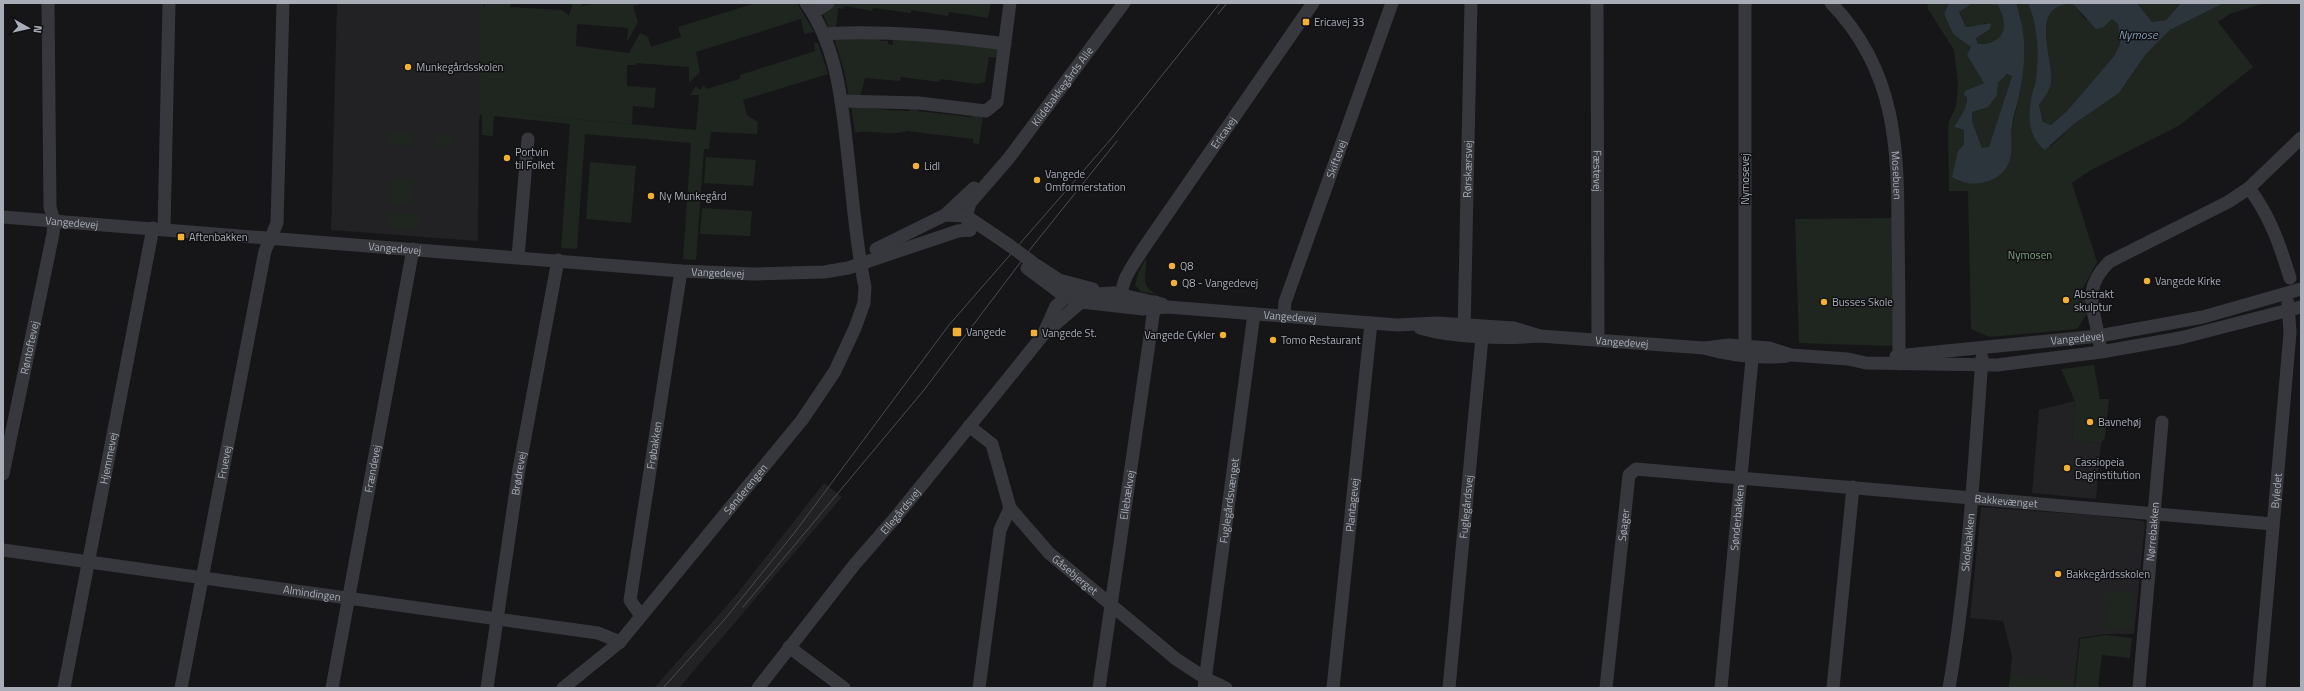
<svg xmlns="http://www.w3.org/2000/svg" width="2304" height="691" viewBox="0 0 2304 691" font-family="'Titillium Web',sans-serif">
	<rect width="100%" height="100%" fill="#161618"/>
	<g fill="#222225">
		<path d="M 337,3 L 484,3 L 479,131 L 478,241 L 331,230 Z"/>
		<path d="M 2075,401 L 2072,441 L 2101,443 L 2096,499 L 2032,493 L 2039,410 Z"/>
		<path d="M 824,483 L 842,497 L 679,688 L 654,688 L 737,594 Z"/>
		<path d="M 1981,507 L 2091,515 L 2143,521 L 2145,524 L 2134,634 L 2105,634 L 2079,638 L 2074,688 L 2009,688 L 2012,656 L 2003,621 L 1970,618 Z"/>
	</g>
	<g fill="#1e261f">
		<path d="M 485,3 L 511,3 L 510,7 L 562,10 L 569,15 L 573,3 L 581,3 L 582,6 L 596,3 L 643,3 L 633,6 L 638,22 L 627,42 L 628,28 L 577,24 L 576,46 L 629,53 L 640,33 L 648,37 L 651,47 L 681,37 L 678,27 L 756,3 L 797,3 L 814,32 L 804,34 L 801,19 L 696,52 L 700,72 L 689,83 L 689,67 L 636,63 L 636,65 L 627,65 L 627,86 L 656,88 L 654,108 L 633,106 L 632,124 L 495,112 L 696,130 L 699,95 L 690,95 L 696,86 L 700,90 L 704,85 L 706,89 L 740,79 L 740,75 L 815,51 L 814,43 L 818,43 L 828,74 L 743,100 L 747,115 L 758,122 L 757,134 L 711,132 L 709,149 L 704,149 L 696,260 L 683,259 L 691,143 L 585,134 L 577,249 L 561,248 L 570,124 L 494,116 L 493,136 L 482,135 L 482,115 L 479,114 L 481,7 L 485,7 Z"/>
		<path d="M 834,3 L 991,3 L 988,18 L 949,12 L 948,16 L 911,10 L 911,13 L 873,8 L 872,11 L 845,6 L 844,9 L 838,8 L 836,30 L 830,31 L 822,12 Z"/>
		<path d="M 1927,3 L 1949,3 L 1944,14 L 1953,34 L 1972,47 L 1967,55 L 1985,83 L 1967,96 L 1965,111 L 1954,127 L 1964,130 L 1964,144 L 1958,151 L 1959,182 L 1986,182 L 2011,158 L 2012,127 L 2019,97 L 2021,17 L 2016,3 L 2028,3 C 2038,27 2039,53 2036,79 C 2036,84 2033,89 2032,94 C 2028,113 2030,127 2038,144 L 2051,146 L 2074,124 L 2119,93 L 2146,54 L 2170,30 L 2224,3 L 2264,3 L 2230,14 L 2218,22 L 2253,67 L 2180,125 L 2091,170 L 2072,183 L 2097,262 L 2083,288 L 2087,314 L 2077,329 L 1990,337 L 1971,329 L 1968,191 L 1949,191 L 1948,130 L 1949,121 L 1956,107 L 1958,84 L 1954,50 L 1928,9 Z"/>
		<path d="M 1973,3 L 1998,5 C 2000,10 2004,17 2004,23 C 2006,39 1991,45 1978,44 L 1976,38 L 1990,29 L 1986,23 L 1976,27 L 1966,27 L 1959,12 Z"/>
		<path d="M 2137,3 L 2181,3 L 2166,20 L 2152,22 Z"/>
		<path d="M 2069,4 L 2074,5 L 2085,19 L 2104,27 L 2112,19 L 2118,24 L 2120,44 L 2114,56 L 2067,111 L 2051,125 L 2044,123 L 2039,105 C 2043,99 2050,90 2051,83 C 2054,58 2029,8 2069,4 Z"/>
		<path d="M 880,37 L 880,41 L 888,41 L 888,44 L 893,45 L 893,38 L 999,48 L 999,58 L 989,57 L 985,82 L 977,84 L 940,79 L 939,82 L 901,77 L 900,81 L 865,78 L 860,97 L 849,97 L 844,71 L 834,38 Z"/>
		<path d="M 2007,74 L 2012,76 L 1989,148 L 1982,148 L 1972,121 L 1972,112 L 1997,95 L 1998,83 Z"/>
		<path d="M 851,105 L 887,110 L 909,111 L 910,106 L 918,106 L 917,111 L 971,117 L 973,112 L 983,114 L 979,144 L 973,143 L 973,139 L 907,131 C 890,137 873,129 855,133 Z"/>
		<path d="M 387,133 L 414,133 L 413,146 L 387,145 Z"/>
		<path d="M 437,134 L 452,135 L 451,146 L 436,146 Z"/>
		<path d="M 706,157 L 756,160 L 753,186 L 704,183 Z"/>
		<path d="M 590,162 L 636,166 L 631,223 L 586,219 Z"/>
		<path d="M 392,179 L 414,179 L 412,204 L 391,203 Z"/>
		<path d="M 702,208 L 752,211 L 750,236 L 700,234 Z"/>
		<path d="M 389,214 L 418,214 L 418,230 L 388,228 Z"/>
		<path d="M 1896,218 L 1894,346 L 1799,343 L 1795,219 Z"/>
		<path d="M 1146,258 C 1148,275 1138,284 1156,294 L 1141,292 L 1135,285 L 1138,274 Z"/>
		<path d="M 2094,365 L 2100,399 L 2109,399 L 2105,437 L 2101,443 L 2072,442 L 2075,401 L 2061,369 Z"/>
		<path d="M 2105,590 L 2133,592 L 2132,631 L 2105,629 L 2107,606 L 2104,606 Z"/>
		<path d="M 2105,635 L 2132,638 L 2130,658 L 2102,655 L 2098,688 L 2075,688 L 2080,639 Z"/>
		<path d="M 2010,675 L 2074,682 L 2074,688 L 2009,688 Z"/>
	</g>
	<g fill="#2c353c" fill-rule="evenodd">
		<path d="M 1949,3 L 2016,3 C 2027,34 2026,64 2019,96 C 2017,106 2013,116 2012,126 C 2010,140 2015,156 2006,168 C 1995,185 1968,188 1952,177 L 1958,151 L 1964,144 L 1964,130 L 1954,127 C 1960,117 1967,109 1967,97 L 1964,95 L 1965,91 L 1984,83 L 1967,55 L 1971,47 L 1953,34 L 1944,14 ZM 1973,3 L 1998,5 C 2000,10 2004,18 2004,23 C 2005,39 1991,45 1978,44 L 1976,38 L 1990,29 L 1991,24 C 1983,23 1975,27 1966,27 L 1959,12 ZM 2007,74 L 2012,76 L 1989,147 L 1982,148 L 1972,121 L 1972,112 L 1988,107 L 1997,95 L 1998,83 Z"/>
		<path d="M 2028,3 L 2137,3 L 2152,22 L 2166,20 L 2181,3 L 2224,3 L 2170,30 L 2146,54 L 2119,93 L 2074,124 L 2045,150 C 2027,137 2028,113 2032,94 C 2033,89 2036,84 2036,79 C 2039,53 2038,27 2028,3 ZM 2069,4 L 2074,5 L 2096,29 L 2104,27 L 2112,19 L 2118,24 L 2120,44 L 2114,56 L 2067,111 L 2051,125 L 2043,122 L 2039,105 C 2043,99 2050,91 2051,83 C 2054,58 2029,8 2069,4 Z"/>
	</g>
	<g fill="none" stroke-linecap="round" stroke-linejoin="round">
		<g stroke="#37383d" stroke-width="13">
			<path id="s1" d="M 1597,3 L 1598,340"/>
			<path d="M 1745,3 L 1745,355"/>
			<path id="s2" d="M 1831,3 C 1897,71 1898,149 1898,237 C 1899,279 1899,322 1899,364"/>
			<path d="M 813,13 L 828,3"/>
			<path d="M 824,34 C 884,30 945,36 1005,44"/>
			<path d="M 841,101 L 919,103 L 986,111 L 997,102 L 1010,3"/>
			<path d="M 2249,188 C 2270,216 2280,245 2290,278"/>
			<path d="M 945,215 L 974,188"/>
			<path id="s3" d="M 3,217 L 681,271 L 753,274 L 824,272 L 848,268 L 958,231 L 970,230"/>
			<path d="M 164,229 L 169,3"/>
			<path id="s4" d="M 970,230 L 966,216 L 970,203 L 1009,158 L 1124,3"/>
			<path d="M 876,249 L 945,215 L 966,216 L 1009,245"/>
			<path d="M 518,257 L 528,139"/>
			<path d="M 1036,265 L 1059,280 L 1093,289"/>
			<path id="s5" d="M 1027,268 L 1059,292 L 1081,302 L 1143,309 L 1168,307 L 1397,325 L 1437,323 L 1514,328 L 1540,336"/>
			<path d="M 1113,293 L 1162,304"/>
			<path id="s6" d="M 1123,304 C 1117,283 1133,266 1143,249 L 1313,3"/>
			<path id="s7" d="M 1284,316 L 1285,302 L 1392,3"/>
			<path id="s8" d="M 1420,328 C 1454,338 1504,339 1540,336 L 1704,348 C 1732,356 1759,359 1787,356"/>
			<path d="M 1045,333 L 1081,302"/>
			<path id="s9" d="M 1464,333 L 1471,3"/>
			<path d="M 2100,345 C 2095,309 2080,291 2109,262 L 2228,202 L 2249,188 L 2301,138"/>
			<path d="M 1704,348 L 1729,345 L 1769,348 L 1791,355 L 1848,359 L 1866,363 L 1997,365 L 2101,352 L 2180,338 L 2301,307"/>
			<path id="s10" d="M 1896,356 L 2099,336 L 2203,317 L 2301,289"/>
			<path id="s11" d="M 969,426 L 992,444 L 1010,508 L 1049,553 L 1176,659 L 1205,678 L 1226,688"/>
			<path id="s12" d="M 3,474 L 53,234 L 54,221 L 50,207 L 48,3"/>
			<path id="s13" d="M 3,550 L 598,633 L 620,642"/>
			<path id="s14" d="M 641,616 L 630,600 L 681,271"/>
			<path d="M 789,647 L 844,688"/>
			<path id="s15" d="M 64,688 L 153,228"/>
			<path id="s16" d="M 181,688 L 265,251 L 277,223 L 283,3"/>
			<path id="s17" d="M 332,688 L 413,249"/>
			<path id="s18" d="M 487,688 L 519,469 L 558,260"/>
			<path id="s19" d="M 563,688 L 620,642 L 802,420 L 835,371 L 855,328 L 864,303 L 865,287 C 856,245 853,201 848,157 C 842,104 838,48 806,3"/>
			<path id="s20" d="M 758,688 L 855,564 L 895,518 L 1015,370 L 1043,335 L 1056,306 L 1067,296 L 1072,295 L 1114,293"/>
			<path d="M 979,688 L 1000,530 L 1010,508"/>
			<path id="s21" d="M 1099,688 L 1155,302"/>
			<path id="s22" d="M 1204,688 L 1254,314"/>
			<path id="s23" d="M 1333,688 L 1371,323"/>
			<path id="s24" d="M 1449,688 L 1483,327"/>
			<path id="s25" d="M 1606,688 L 1629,475 L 1636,469 L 2273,524"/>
			<path id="s26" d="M 1721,688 L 1753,349"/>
			<path d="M 1833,688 L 1853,487"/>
			<path id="s27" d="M 1949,688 C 1968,579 1974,468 1982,358"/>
			<path id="s28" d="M 2139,688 L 2162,422"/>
			<path id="s29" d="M 2259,688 L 2290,333 L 2288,303"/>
		</g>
		<g stroke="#4a4c52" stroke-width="1">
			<path d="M 1218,14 L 1227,3"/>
			<path d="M 743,607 L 924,390 L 1032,247 L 1117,141"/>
			<path d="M 663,688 L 725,619 L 795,532 L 949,325 L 1111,139 L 1220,3"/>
		</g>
		<path stroke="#37383d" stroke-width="13" d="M 1009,245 L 1032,262"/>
	</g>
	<g fill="#f2b134" stroke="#111113" stroke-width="1.5">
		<rect x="1302" y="18" width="8" height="8" rx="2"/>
		<circle cx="408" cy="67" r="4"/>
		<circle cx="507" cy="158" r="4"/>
		<circle cx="916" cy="166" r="4"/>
		<circle cx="1037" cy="180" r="4"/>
		<circle cx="651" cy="196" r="4"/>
		<rect x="177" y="233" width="8" height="8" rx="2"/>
		<circle cx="1172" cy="266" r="4"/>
		<circle cx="2147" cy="281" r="4"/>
		<circle cx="1174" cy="283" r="4"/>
		<circle cx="2066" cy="300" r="4"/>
		<circle cx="1824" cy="302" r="4"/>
		<rect x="952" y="327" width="10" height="10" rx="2"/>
		<rect x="1030" y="329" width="8" height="8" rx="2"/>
		<circle cx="1223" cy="335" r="4"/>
		<circle cx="1273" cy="340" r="4"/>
		<circle cx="2090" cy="422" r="4"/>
		<circle cx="2067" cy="468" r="4"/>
		<circle cx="2058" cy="574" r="4"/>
	</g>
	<g text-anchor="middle" stroke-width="3" stroke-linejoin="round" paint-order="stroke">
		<g font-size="11" fill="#a8adb8" stroke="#111113" text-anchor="start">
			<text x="1314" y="26">Ericavej 33</text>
			<text x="416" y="71">Munkegårdsskolen</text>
			<text x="515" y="156">Portvin<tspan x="515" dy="13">til Folket</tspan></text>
			<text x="924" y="170">Lidl</text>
			<text x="1045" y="178">Vangede<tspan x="1045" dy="13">Omformerstation</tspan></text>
			<text x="659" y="200">Ny Munkegård</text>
			<text x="189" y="241">Aftenbakken</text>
			<text x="1180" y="270">Q8</text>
			<text x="2155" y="285">Vangede Kirke</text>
			<text x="1182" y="287">Q8 - Vangedevej</text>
			<text x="2074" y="298">Abstrakt<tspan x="2074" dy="13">skulptur</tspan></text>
			<text x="1832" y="306">Busses Skole</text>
			<text x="966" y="336">Vangede</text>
			<text x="1042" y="337">Vangede St.</text>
			<text x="1215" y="339" text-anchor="end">Vangede Cykler</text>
			<text x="1281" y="344">Tomo Restaurant</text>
			<text x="2098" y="426">Bavnehøj</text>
			<text x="2075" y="466">Cassiopeia<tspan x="2075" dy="13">Daginstitution</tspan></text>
			<text x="2066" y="578">Bakkegårdsskolen</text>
		</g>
		<g font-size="11" fill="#a8adb8" stroke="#111113">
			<text dy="4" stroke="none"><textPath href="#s4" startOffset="177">Kildebakkegårds Alle</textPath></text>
			<text dy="4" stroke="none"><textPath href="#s6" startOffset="202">Ericavej</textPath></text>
			<text dy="4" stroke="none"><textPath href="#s7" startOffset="166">Skiftevej</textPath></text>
			<text dy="4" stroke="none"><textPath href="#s9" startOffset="164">Rørskærsvej</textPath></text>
			<text dy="4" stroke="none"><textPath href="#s1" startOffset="168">Fæstevej</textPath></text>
			<text dy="4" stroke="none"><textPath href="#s2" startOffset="189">Mosebuen</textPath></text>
			<text transform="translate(1745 179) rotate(-90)" y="4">Nymosevej</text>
			<text dy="4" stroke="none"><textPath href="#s3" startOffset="69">Vangedevej</textPath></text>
			<text dy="4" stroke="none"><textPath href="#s3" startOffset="393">Vangedevej</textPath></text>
			<text dy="4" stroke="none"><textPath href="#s3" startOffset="717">Vangedevej</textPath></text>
			<text dy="4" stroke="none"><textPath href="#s5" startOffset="274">Vangedevej</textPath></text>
			<text dy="4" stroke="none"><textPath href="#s10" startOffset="182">Vangedevej</textPath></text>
			<text dy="4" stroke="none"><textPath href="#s8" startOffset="203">Vangedevej</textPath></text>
			<text dy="4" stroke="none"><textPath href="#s12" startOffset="129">Røntoftevej</textPath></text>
			<text dy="4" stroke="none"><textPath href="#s14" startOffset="176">Frøbakken</textPath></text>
			<text dy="4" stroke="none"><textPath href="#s15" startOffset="234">Hjemmevej</textPath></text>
			<text dy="4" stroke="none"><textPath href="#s16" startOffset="230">Fruevej</textPath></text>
			<text dy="4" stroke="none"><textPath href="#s17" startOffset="223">Frændevej</textPath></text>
			<text dy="4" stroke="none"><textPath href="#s18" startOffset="217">Brødrevej</textPath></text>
			<text dy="4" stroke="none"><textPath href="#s19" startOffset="271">Sønderengen</textPath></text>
			<text dy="4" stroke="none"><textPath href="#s29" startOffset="198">Byledet</textPath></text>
			<text dy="4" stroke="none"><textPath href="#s21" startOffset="195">Ellebækvej</textPath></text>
			<text dy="4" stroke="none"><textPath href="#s25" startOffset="595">Bakkevænget</textPath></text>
			<text dy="4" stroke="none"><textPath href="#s22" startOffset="189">Fuglegårdsvænget</textPath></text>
			<text dy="4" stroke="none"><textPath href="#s23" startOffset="184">Plantagevej</textPath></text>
			<text dy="4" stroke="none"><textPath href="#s24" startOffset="182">Fuglegårdsvej</textPath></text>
			<text dy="4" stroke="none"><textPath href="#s20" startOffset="227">Ellegårdsvej</textPath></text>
			<text dy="4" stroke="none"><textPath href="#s26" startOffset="171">Sønderbakken</textPath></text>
			<text dy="4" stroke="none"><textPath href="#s25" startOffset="164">Søager</textPath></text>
			<text dy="4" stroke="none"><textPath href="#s28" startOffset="157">Nørrebakken</textPath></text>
			<text dy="4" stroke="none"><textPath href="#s27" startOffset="147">Skolebakken</textPath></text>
			<text dy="4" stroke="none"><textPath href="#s11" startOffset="189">Gåsebjerget</textPath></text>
			<text dy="4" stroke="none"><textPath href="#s13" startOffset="312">Almindingen</textPath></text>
		</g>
		<g font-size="11" fill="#7fa381" stroke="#111113">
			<text x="2030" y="259">Nymosen</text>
		</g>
		<g font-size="12" font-style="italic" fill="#7f9bb3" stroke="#111113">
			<text x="2138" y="39">Nymose</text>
		</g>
	</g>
	<rect width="2304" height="691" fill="none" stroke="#a8adb8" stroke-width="8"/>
	<g transform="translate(28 28) rotate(98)" stroke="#111113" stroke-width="3" paint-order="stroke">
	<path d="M0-3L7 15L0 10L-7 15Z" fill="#a8adb8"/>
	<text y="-6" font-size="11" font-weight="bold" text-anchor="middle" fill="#a8adb8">N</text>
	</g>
</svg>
